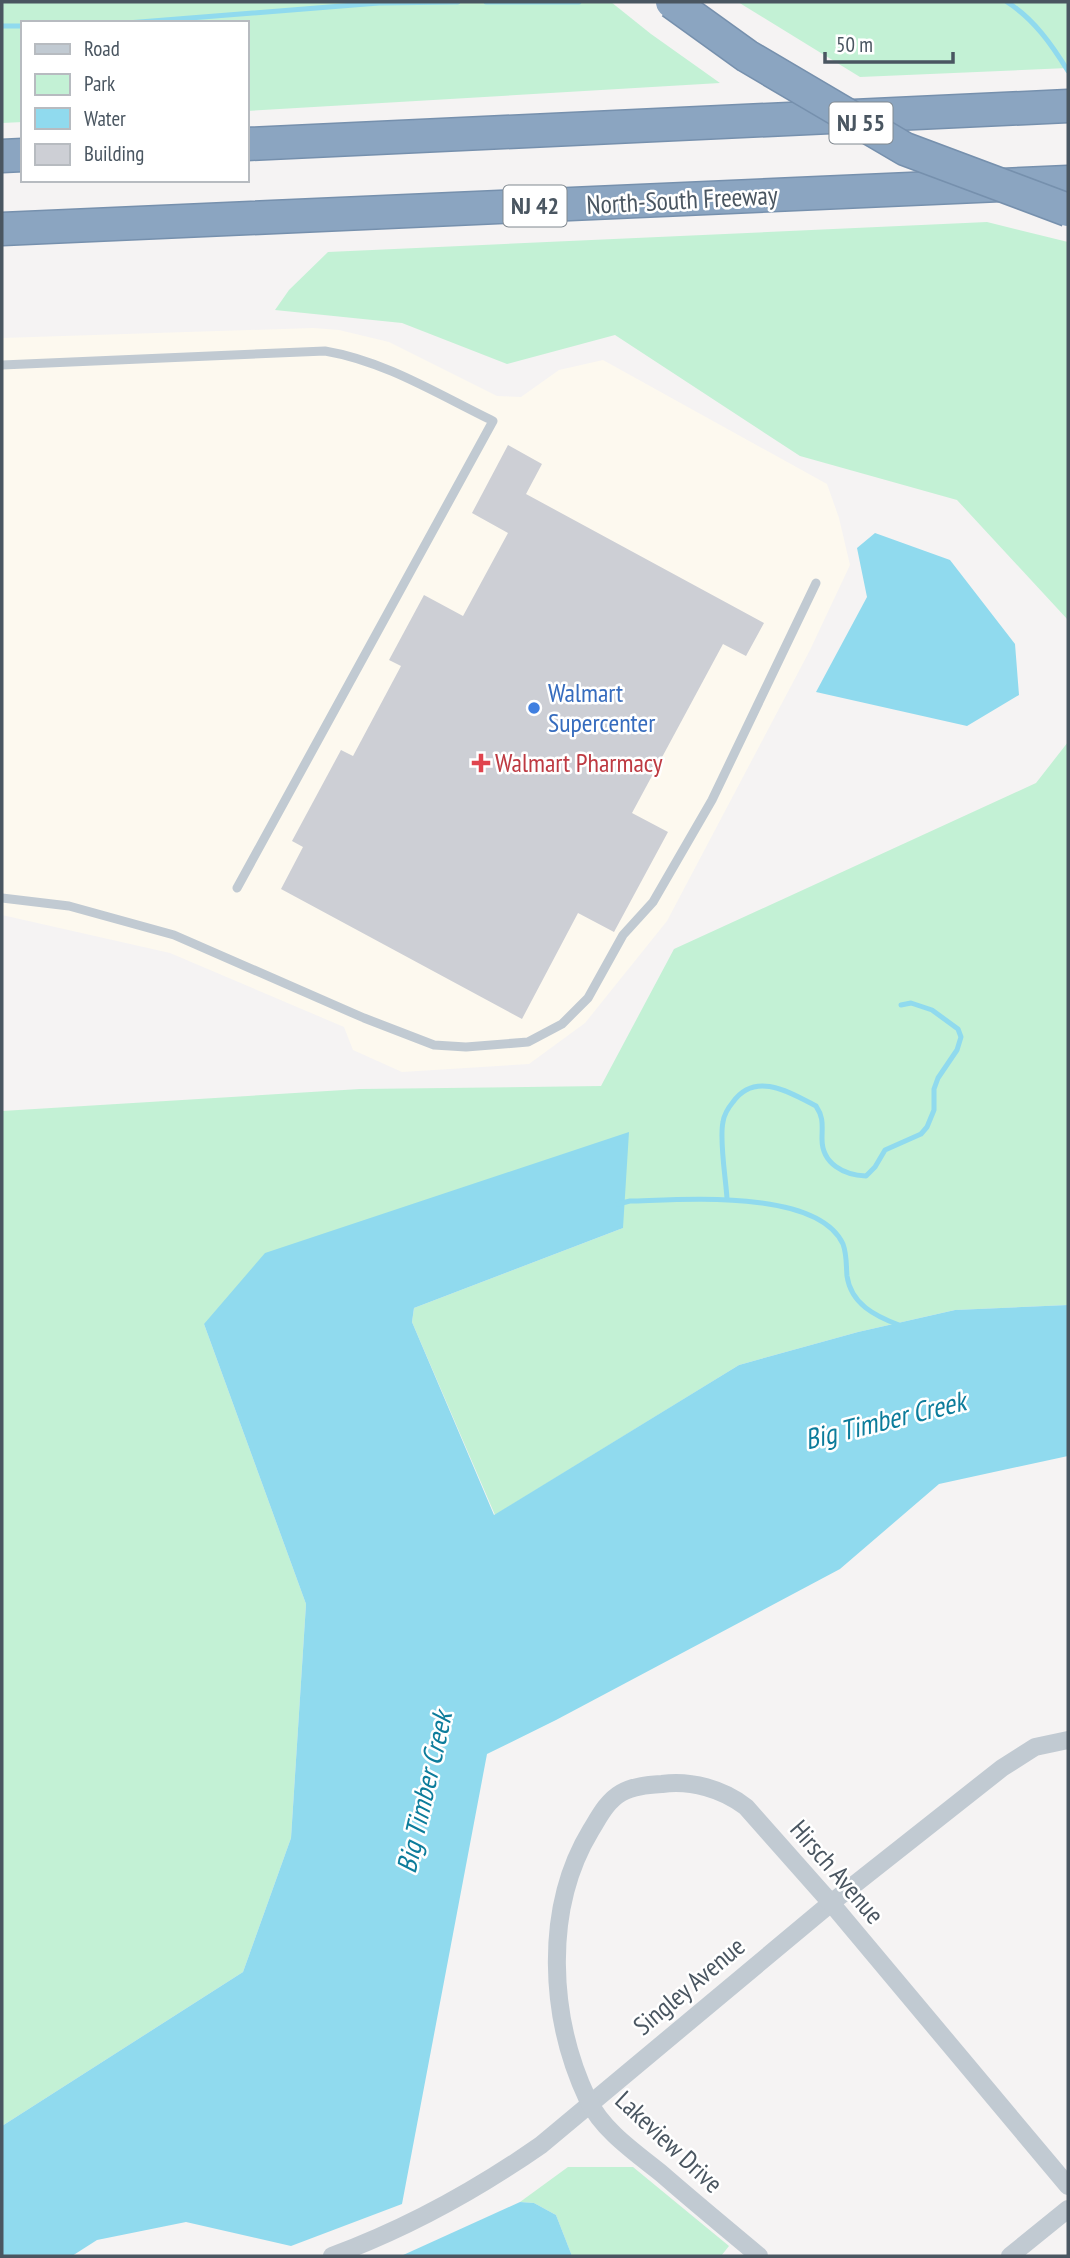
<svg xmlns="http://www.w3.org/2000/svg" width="1070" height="2258" viewBox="0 0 1070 2258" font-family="'PT Sans Narrow',sans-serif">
	<rect width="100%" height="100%" fill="#f5f3f3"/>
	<path fill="#fdf9ef" d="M 313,328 L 339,330 L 389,342 L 497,396 L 521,397 L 559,370 L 603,360 L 827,484 L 839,518 L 850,565 L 810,650 L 667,921 L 585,1023 L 529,1064 L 402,1072 L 353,1050 L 344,1027 L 170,953 L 2,915 L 2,338 Z"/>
	<g fill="#c3f1d5">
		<path d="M 2,2 L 611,2 L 651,34 L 720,83 L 247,111 L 247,23 L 23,23 L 23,122 L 2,123 Z"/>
		<path d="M 738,2 L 1068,2 L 1068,68 L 860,77 Z"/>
		<path d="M 987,222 L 1068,242 L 1068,620 L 957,500 L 800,456 L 615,335 L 507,364 L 402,323 L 275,310 L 289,290 L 328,252 Z"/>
		<path d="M 1068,742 L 1068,1305 L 955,1310 L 858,1332 L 739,1365 L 495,1515 L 412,1322 L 414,1308 L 623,1228 L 204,1324 L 306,1604 L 291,1838 L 243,1972 L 2,2126 L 2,1111 L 360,1089 L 601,1086 L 674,949 L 1036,783 Z"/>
		<path d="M 568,2167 L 633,2167 L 729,2246 L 721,2256 L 572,2256 L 556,2215 L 534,2203 L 520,2202 Z"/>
	</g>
	<g fill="#90daee">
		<path d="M 875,533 L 950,560 L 1015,644 L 1019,695 L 967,726 L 816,692 L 867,597 L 857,548 Z"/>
		<path d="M 629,1132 L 623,1228 L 414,1308 L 412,1322 L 494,1515 L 739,1365 L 858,1332 L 955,1310 L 1068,1305 L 1068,1456 L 939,1484 L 840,1569 L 556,1720 L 487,1754 L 402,2204 L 291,2246 L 186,2222 L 97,2240 L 72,2256 L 2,2256 L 2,2126 L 243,1972 L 291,1838 L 306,1604 L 204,1324 L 265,1253 Z"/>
		<path d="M 520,2202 L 534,2203 L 556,2215 L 572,2256 L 401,2256 Z"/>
	</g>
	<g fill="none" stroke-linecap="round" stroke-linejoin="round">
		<g stroke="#90daee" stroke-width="5">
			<path d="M 486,2 L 579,2"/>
			<path d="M 1007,2 C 1034,19 1052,45 1068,71"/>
			<path d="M 127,23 L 379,3 L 458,2"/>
			<path d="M 2,26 L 23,26"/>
			<path d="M 727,1199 C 726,1179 719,1140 723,1122 C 724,1115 728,1108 733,1102 C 755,1071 789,1092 816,1106 C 824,1118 822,1125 822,1139 C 822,1164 844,1175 866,1176 L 875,1167 L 885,1150 L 921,1134 L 927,1127 L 934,1110 L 934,1089 L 938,1078 L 957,1050 L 961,1037 L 958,1029 L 932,1010 L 911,1003 L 901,1005"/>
			<path d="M 618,1204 L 630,1201 C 680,1200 817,1188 843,1244 C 847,1255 846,1265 847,1276 C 851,1304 875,1316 899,1325"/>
		</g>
	</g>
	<path fill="#cdcfd5" d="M 508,445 L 542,464 L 526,494 L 764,623 L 746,656 L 723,644 L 632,813 L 668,832 L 614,932 L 578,913 L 522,1019 L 281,889 L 303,847 L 292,841 L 341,750 L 353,756 L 401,666 L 389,660 L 424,595 L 463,616 L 508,533 L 472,513 Z"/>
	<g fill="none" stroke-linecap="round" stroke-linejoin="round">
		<g stroke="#7690ad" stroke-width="35">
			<g id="highway">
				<path d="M 247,144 L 1068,106"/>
				<path d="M 2,156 L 23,155"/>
				<path d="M 2,229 L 1068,182"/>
			</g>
		</g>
		<g stroke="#c1cad2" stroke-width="9">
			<path d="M 2,365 L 325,351 C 385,361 439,395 493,421 L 237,888"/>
			<path d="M 2,898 L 69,906 L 174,935 L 364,1018 L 434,1045 L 466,1047 L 528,1042 L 562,1024 L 588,998 L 623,935 L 653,902 L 712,800 L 816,583"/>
		</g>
		<g stroke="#c1cad2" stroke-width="18">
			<path d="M 332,2256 C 408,2228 475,2191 541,2145 L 831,1903 L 1002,1768 L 1035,1747 L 1068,1740"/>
			<path d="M 759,2256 C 727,2229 694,2202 662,2174 C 636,2153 603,2131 588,2100 C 549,2018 543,1909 591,1830 C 599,1817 607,1801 621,1793 C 633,1786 648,1785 662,1784 C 691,1780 723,1789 746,1807 L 831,1903 L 1068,2186"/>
			<path d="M 1010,2256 L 1068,2209"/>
		</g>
		<use href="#highway" stroke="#8ba5c1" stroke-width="32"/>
		<g stroke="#7690ad" stroke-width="35" stroke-linecap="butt">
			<path id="highway-bridge" d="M 672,2 L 747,56 L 905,149 L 1068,210"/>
		</g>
		<use href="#highway-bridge" stroke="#8ba5c1" stroke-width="32"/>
	</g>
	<circle fill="#3f7fe0" stroke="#fff" stroke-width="2.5" cx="534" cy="708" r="7"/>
	<path fill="#e0444e" stroke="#fff" stroke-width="2.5" d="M477.5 752.5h7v7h7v7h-7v7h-7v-7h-7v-7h7z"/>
	<g text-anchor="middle" stroke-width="5" stroke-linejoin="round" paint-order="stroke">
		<g fill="#fff" stroke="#808990" stroke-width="2">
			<rect x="829.5" y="102.5" width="63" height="41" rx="5"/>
			<rect x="503.5" y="185.5" width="63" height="41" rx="5"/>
		</g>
		<g font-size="24" font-weight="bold" fill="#4a5661">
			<text x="861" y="131">NJ 55</text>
			<text x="535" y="214">NJ 42</text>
		</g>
		<g font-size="26" fill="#4a5661" stroke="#fff">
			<text transform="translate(682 200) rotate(-3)" y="9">North-South Freeway</text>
			<text transform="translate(837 1872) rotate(49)" y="9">Hirsch Avenue</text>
			<text transform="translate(689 1986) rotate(-40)" y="9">Singley Avenue</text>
			<text transform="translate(669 2142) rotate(43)" y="9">Lakeview Drive</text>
		</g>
		<g font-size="26" fill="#366cbe" stroke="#fff" text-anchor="start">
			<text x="548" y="702">Walmart<tspan x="548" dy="30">Supercenter</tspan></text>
		</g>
		<g font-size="26" fill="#be3a42" stroke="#fff" text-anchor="start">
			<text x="495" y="772">Walmart Pharmacy</text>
		</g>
		<g font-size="28" font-style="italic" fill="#0c7c9b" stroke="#fff">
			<text transform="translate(885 1420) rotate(-14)" y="10">Big Timber Creek</text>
			<text transform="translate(424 1792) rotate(-77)" y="10">Big Timber Creek</text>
		</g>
	</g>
	<rect width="1070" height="2258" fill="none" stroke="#4a5661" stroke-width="7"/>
	<rect x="21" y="21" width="228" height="161" fill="#ffffff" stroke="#b7bbc0" stroke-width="2"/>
	<rect x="35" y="44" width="35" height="10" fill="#c1cad2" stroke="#b7bbc0" stroke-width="2"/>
	<text x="84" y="56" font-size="21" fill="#4a5661">Road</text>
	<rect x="35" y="74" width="35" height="21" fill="#c3f1d5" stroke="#b7bbc0" stroke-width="2"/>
	<text x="84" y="91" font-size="21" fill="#4a5661">Park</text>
	<rect x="35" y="108" width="35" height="21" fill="#90daee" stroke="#b7bbc0" stroke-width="2"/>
	<text x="84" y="126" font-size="21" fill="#4a5661">Water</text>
	<rect x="35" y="144" width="35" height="21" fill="#cdcfd5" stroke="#b7bbc0" stroke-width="2"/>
	<text x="84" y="161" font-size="21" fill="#4a5661">Building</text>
	<path d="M825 52v10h128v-10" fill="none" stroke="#4a5661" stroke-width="3.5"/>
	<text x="836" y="52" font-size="21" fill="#4a5661" stroke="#ffffff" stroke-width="5" paint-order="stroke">50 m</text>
</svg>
